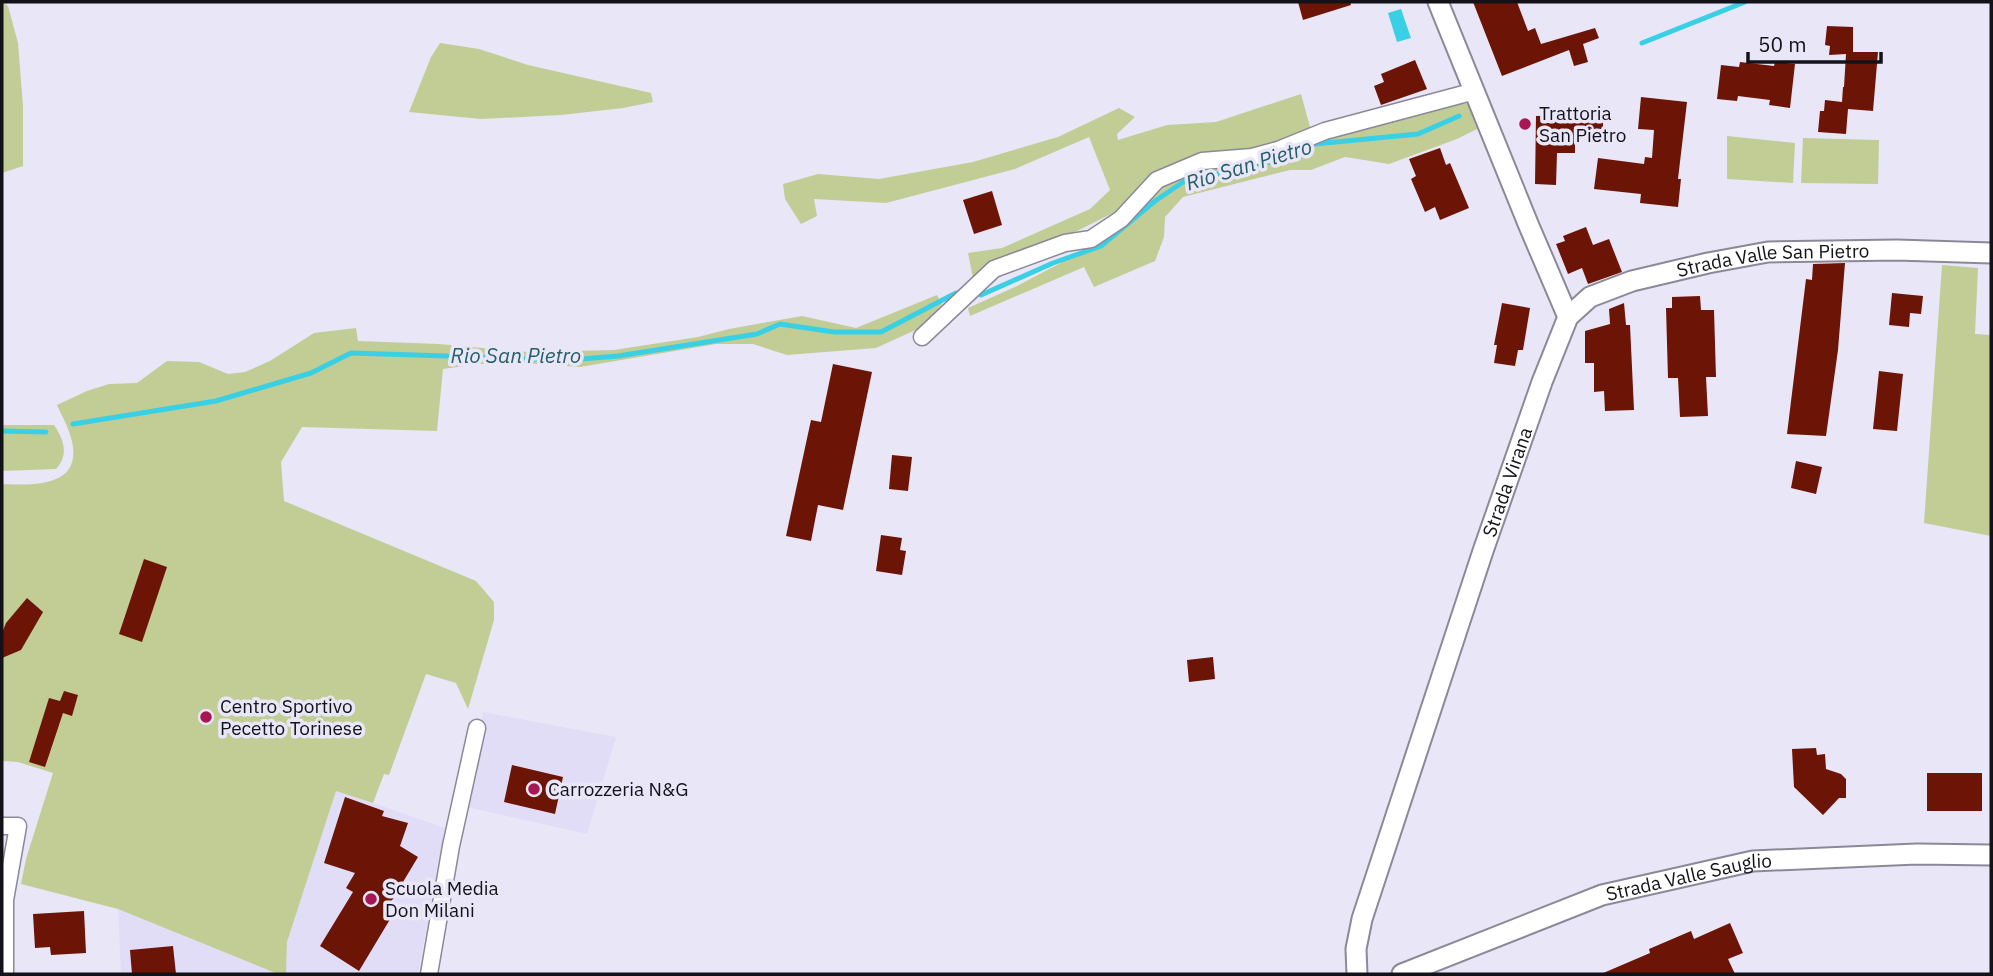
<svg xmlns="http://www.w3.org/2000/svg" width="1993" height="976" viewBox="0 0 1993 976" font-family="'IBM Plex Sans',sans-serif">
	<rect width="100%" height="100%" fill="#e9e6f8"/>
	<g fill="#e2ddf7">
		<path d="M 483,712 L 616,737 L 587,834 L 466,807 Z"/>
		<path d="M 336,790 L 445,828 L 418,974 L 286,974 L 287,942 Z"/>
		<path d="M 118,909 L 124,911 L 278,974 L 121,974 Z"/>
	</g>
	<g fill="#c1cd95">
		<path d="M 2,2 L 8,6 L 18,43 L 23,107 L 23,166 L 2,173 Z"/>
		<path d="M 440,43 L 479,49 L 528,65 L 651,93 L 653,102 L 623,108 L 561,115 L 481,119 L 409,112 L 431,57 Z"/>
		<path d="M 1301,94 L 1310,127 L 1278,145 L 1204,157 L 1121,209 L 1077,231 L 1021,254 L 988,264 L 973,278 L 968,253 L 1002,248 L 1090,209 L 1110,190 L 1089,137 L 1015,169 L 886,203 L 814,199 L 817,216 L 801,224 L 785,199 L 783,184 L 818,174 L 879,179 L 973,162 L 1058,137 L 1119,108 L 1135,117 L 1117,134 L 1118,140 L 1167,125 L 1216,122 Z"/>
		<path d="M 1454,104 L 1468,104 L 1477,129 L 1457,139 L 1389,164 L 1345,157 L 1311,170 L 1290,170 L 1183,197 L 1165,217 L 1164,237 L 1155,261 L 1094,287 L 1084,267 L 970,316 L 968,308 L 1017,286 L 1072,257 L 1127,221 L 1155,189 L 1204,171 L 1253,162 L 1314,140 Z"/>
		<path d="M 1727,136 L 1795,143 L 1793,183 L 1727,179 Z"/>
		<path d="M 1803,138 L 1879,140 L 1878,184 L 1801,183 Z"/>
		<path d="M 1942,265 L 1978,268 L 1975,334 L 1991,335 L 1991,536 L 1924,523 Z"/>
		<path d="M 937,295 L 942,304 L 922,327 L 876,348 L 787,355 L 753,344 L 716,344 L 580,367 L 524,363 L 479,364 L 443,369 L 437,431 L 302,427 L 281,462 L 284,501 L 476,581 L 494,602 L 494,620 L 468,709 L 456,683 L 426,674 L 389,775 L 384,774 L 373,803 L 336,791 L 287,942 L 286,974 L 278,974 L 118,909 L 21,884 L 26,859 L 53,773 L 18,762 L 2,761 L 2,484 C 30,485 78,488 73,447 C 71,432 63,418 57,405 L 87,391 L 109,384 L 137,383 L 167,361 L 199,362 L 228,374 L 245,372 L 270,361 L 314,333 L 356,328 L 358,341 L 439,344 L 528,352 L 614,350 L 698,337 L 729,329 L 802,316 L 856,328 Z"/>
		<path d="M 2,425 L 54,425 C 64,440 69,455 56,469 L 2,471 Z"/>
	</g>
	<path fill="#39d0e5" d="M 1401,9 L 1411,38 L 1397,42 L 1388,13 Z"/>
	<g fill="none" stroke-linecap="round" stroke-linejoin="round">
		<g stroke="#39d0e5" stroke-width="5">
			<path d="M 1642,43 L 1745,2"/>
			<path d="M 981,295 L 1053,263 L 1101,246 L 1155,201 L 1183,182 L 1278,160 L 1315,144 L 1418,134 L 1459,116"/>
			<path d="M 73,424 L 216,401 L 311,373 L 351,353 L 569,360 L 618,356 L 757,334 L 780,324 L 834,332 L 881,332 L 956,293"/>
			<path d="M 2,431 L 46,432"/>
		</g>
	</g>
	<g fill="#6c1405">
		<path d="M 1298,2 L 1350,2 L 1351,5 L 1303,20 Z"/>
		<path d="M 1473,2 L 1517,2 L 1528,31 L 1535,28 L 1541,44 L 1595,28 L 1599,38 L 1583,44 L 1588,62 L 1574,66 L 1569,50 L 1502,76 Z"/>
		<path d="M 1827,26 L 1853,27 L 1853,52 L 1878,52 L 1873,111 L 1848,109 L 1846,134 L 1818,132 L 1820,111 L 1824,111 L 1825,100 L 1842,102 L 1843,87 L 1844,87 L 1846,54 L 1829,55 L 1830,46 L 1825,45 Z"/>
		<path d="M 1415,60 L 1427,89 L 1381,105 L 1374,86 L 1384,82 L 1381,74 Z"/>
		<path d="M 1740,62 L 1774,66 L 1775,62 L 1795,64 L 1790,108 L 1769,105 L 1770,100 L 1738,96 L 1737,101 L 1717,99 L 1721,65 L 1739,67 Z"/>
		<path d="M 1641,97 L 1687,102 L 1678,179 L 1681,179 L 1678,207 L 1640,203 L 1641,194 L 1594,189 L 1598,158 L 1644,164 L 1645,157 L 1652,158 L 1654,130 L 1638,129 Z"/>
		<path d="M 1575,115 L 1603,115 L 1603,129 L 1575,130 L 1575,153 L 1557,153 L 1556,185 L 1535,184 L 1536,116 Z"/>
		<path d="M 1440,148 L 1446,165 L 1450,163 L 1469,208 L 1440,220 L 1435,207 L 1425,212 L 1411,179 L 1416,176 L 1409,159 Z"/>
		<path d="M 992,191 L 1002,225 L 974,234 L 963,200 Z"/>
		<path d="M 1586,227 L 1593,245 L 1609,239 L 1622,272 L 1588,284 L 1582,268 L 1568,274 L 1556,244 L 1565,241 L 1563,236 Z"/>
		<path d="M 1845,263 L 1838,350 L 1826,436 L 1787,434 L 1806,279 L 1812,280 L 1813,264 Z"/>
		<path d="M 1892,293 L 1923,296 L 1921,314 L 1910,313 L 1909,327 L 1889,325 Z"/>
		<path d="M 1700,296 L 1701,310 L 1714,310 L 1716,377 L 1706,377 L 1708,416 L 1680,417 L 1678,378 L 1668,378 L 1666,308 L 1672,308 L 1672,297 Z"/>
		<path d="M 1502,303 L 1530,308 L 1523,350 L 1518,350 L 1515,366 L 1494,363 L 1497,345 L 1494,345 Z"/>
		<path d="M 1624,303 L 1626,325 L 1630,325 L 1634,410 L 1605,411 L 1604,391 L 1594,392 L 1594,363 L 1585,363 L 1585,331 L 1610,324 L 1609,309 Z"/>
		<path d="M 833,364 L 872,372 L 843,510 L 818,505 L 811,541 L 786,536 L 811,420 L 821,422 Z"/>
		<path d="M 1879,371 L 1903,374 L 1897,431 L 1873,429 Z"/>
		<path d="M 892,455 L 912,457 L 908,491 L 889,489 Z"/>
		<path d="M 1796,461 L 1822,467 L 1816,494 L 1791,488 Z"/>
		<path d="M 881,535 L 902,538 L 900,550 L 906,551 L 902,575 L 876,571 Z"/>
		<path d="M 144,559 L 167,567 L 142,642 L 119,634 Z"/>
		<path d="M 27,598 L 43,612 L 21,650 L 2,658 L 2,633 L 6,623 Z"/>
		<path d="M 1213,657 L 1215,679 L 1189,682 L 1187,660 Z"/>
		<path d="M 64,691 L 78,695 L 72,716 L 63,713 L 45,767 L 29,762 L 49,698 L 60,701 Z"/>
		<path d="M 1816,748 L 1817,755 L 1825,754 L 1826,769 L 1841,774 L 1846,779 L 1846,798 L 1839,798 L 1823,815 L 1794,787 L 1792,749 Z"/>
		<path d="M 512,765 L 563,777 L 555,814 L 504,802 Z"/>
		<rect x="1927" y="773" width="55" height="38"/>
		<path d="M 345,797 L 384,811 L 382,816 L 408,823 L 400,846 L 418,857 L 385,912 L 392,916 L 359,971 L 320,946 L 353,892 L 346,888 L 355,873 L 324,863 Z"/>
		<path d="M 84,911 L 86,953 L 51,955 L 50,947 L 35,948 L 33,914 Z"/>
		<path d="M 1730,923 L 1743,953 L 1728,959 L 1735,974 L 1601,974 L 1650,953 L 1649,949 L 1691,931 L 1694,939 Z"/>
		<path d="M 173,946 L 176,974 L 132,974 L 130,950 Z"/>
	</g>
	<g fill="none" stroke-linecap="round" stroke-linejoin="round">
		<g stroke="#8b8898" stroke-width="19">
			<g id="minor">
				<path d="M 922,337 L 994,269 L 1065,243 L 1091,239 L 1121,219 L 1157,180 L 1202,161 L 1252,157 L 1278,150 L 1325,131 L 1475,91"/>
				<path d="M 2,826 L 18,826 L 5,900 L 5,974"/>
				<path d="M 429,974 L 451,846 L 477,728"/>
			</g>
		</g>
		<g stroke="#8b8898" stroke-width="23">
			<g id="tertiary">
				<path d="M 1438,2 L 1529,226 L 1568,317"/>
				<path id="s1" d="M 1357,974 L 1356,949 L 1362,919 L 1483,551 L 1542,382 L 1568,317 L 1590,297 L 1632,281 L 1708,263 L 1768,252 L 1897,250 L 1991,253"/>
				<path id="s2" d="M 1402,974 L 1602,895 L 1753,861 L 1917,854 L 1991,855"/>
			</g>
		</g>
		<use href="#minor" stroke="#fff" stroke-width="16"/>
		<use href="#tertiary" stroke="#fff" stroke-width="19"/>
	</g>
	<g fill="#a81753" stroke="#e9e6f8" stroke-width="2.5">
		<circle cx="1525" cy="124" r="7"/>
		<circle cx="206" cy="717" r="7"/>
		<circle cx="534" cy="789" r="7"/>
		<circle cx="371" cy="899" r="7"/>
	</g>
	<g text-anchor="middle" stroke-width="7" stroke-linejoin="round" paint-order="stroke">
		<g font-size="19" fill="#131218" stroke="#e9e6f8" text-anchor="start">
			<text x="1539" y="120">Trattoria<tspan x="1539" dy="22">San Pietro</tspan></text>
			<text x="220" y="713">Centro Sportivo<tspan x="220" dy="22">Pecetto Torinese</tspan></text>
			<text x="548" y="796">Carrozzeria N&amp;G</text>
			<text x="385" y="895">Scuola Media<tspan x="385" dy="22">Don Milani</tspan></text>
		</g>
		<g font-size="19" fill="#131218" stroke="#e9e6f8">
			<text dy="7" stroke="none"><textPath href="#s1" startOffset="910">Strada Valle San Pietro</textPath></text>
			<text dy="7" stroke="none"><textPath href="#s1" startOffset="516">Strada Virana</textPath></text>
			<text dy="7" stroke="none"><textPath href="#s2" startOffset="304">Strada Valle Sauglio</textPath></text>
		</g>
		<g font-size="21" font-style="italic" fill="#255f68" stroke="#e9e6f8">
			<text transform="translate(1249 165) rotate(-17)" y="7">Rio San Pietro</text>
			<text x="516" y="363">Rio San Pietro</text>
		</g>
	</g>
	<rect width="1993" height="976" fill="none" stroke="#131218" stroke-width="7"/>
	<path d="M1748 52v10h133v-10" fill="none" stroke="#131218" stroke-width="3.5"/>
	<text x="1758" y="52" font-size="21" fill="#131218" stroke="#e9e6f8" stroke-width="5" paint-order="stroke">50 m</text>
</svg>
